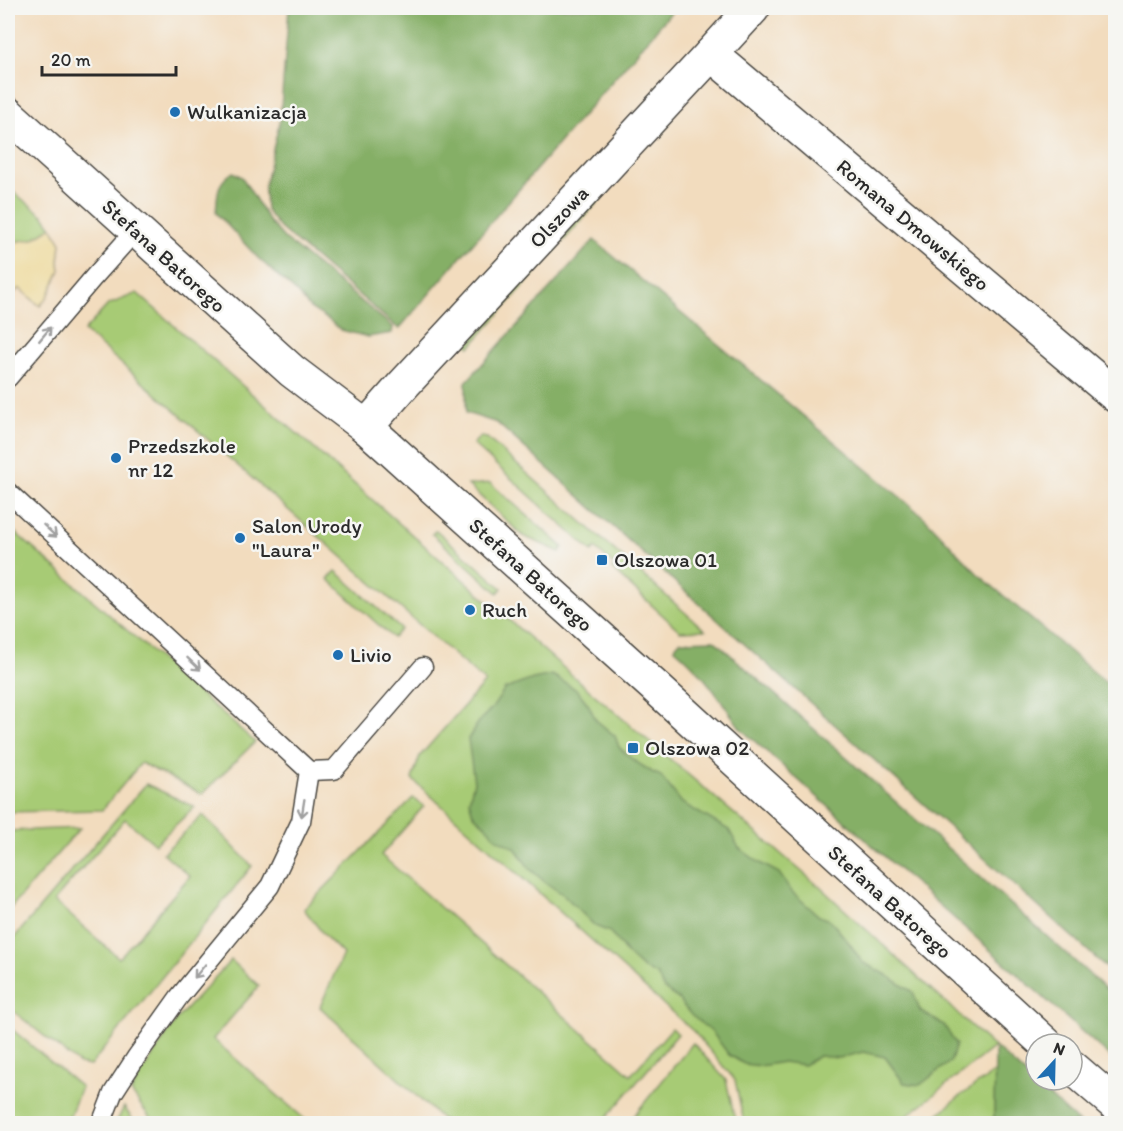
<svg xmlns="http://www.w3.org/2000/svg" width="1123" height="1131" viewBox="0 0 1123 1131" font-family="Itim,sans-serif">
	<rect width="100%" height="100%" fill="#f6f6f2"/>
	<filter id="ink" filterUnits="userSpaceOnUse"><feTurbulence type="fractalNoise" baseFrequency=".0167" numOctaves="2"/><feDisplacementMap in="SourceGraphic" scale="12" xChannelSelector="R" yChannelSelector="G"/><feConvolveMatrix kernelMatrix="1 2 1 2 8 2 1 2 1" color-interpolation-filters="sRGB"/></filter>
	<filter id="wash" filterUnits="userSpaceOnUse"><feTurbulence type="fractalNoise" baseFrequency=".008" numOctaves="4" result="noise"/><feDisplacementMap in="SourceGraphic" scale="24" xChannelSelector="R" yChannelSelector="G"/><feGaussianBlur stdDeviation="1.35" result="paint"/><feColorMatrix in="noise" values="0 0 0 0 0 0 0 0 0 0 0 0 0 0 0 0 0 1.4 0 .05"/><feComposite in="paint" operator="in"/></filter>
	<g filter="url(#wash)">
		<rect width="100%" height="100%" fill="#f2dcbe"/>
		<g fill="#a7cb74" stroke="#697b50" stroke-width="1.5">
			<path d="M 8,188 L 44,216 L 52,227 L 33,239 L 8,243 Z"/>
			<path d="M 605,188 L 610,188 L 470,347 L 467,344 Z"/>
			<path d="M 137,293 L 582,684 L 821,888 L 994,1047 L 898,1123 L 744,1123 L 735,1080 L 694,1032 L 412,779 L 420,756 L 485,682 L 84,331 L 108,305 Z"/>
			<path d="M 480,437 L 487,438 L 705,630 L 680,631 L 612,569 L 614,565 L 595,548 L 592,552 L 473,444 Z"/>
			<path d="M 490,483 L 563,547 L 560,552 L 523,536 L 468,485 Z"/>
			<path d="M 10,528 L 255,742 L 202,794 L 141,763 L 102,810 L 8,812 L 8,532 Z"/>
			<path d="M 436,530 L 502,588 L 498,593 L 432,534 Z"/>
			<path d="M 336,571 L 401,629 L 393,638 L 328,579 Z"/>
			<path d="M 146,784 L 195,807 L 155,844 L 125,819 L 54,901 L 119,958 L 190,876 L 163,853 L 203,815 L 252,866 L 90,1066 L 79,1064 L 8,1007 L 8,945 Z"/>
			<path d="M 413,798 L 424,806 L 381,855 L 631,1075 L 672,1028 L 678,1034 L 602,1123 L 446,1123 L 320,1007 L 343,954 L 324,935 L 304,909 Z"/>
			<path d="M 80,828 L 8,911 L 8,831 Z"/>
			<path d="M 231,960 L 259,986 L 213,1039 L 309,1123 L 154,1123 L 131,1092 L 140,1075 L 177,1019 Z"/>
			<path d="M 8,1026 L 81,1087 L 67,1123 L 8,1123 Z"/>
			<path d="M 693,1043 L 726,1080 L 736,1123 L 628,1123 Z"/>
			<path d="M 995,1072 L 994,1119 L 988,1123 L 926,1124 L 960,1096 Z"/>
			<path d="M 124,1107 L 135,1123 L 116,1123 Z"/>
		</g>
		<g fill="#85af66" stroke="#586d48" stroke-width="1.5">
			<path d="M 289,8 L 675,8 L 399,329 L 280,228 L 266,210 L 264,187 L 280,120 Z"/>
			<path d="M 233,172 L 242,177 L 269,221 L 285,239 L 393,327 L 392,333 L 368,337 L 341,330 L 329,320 L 310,308 L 297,293 L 258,258 L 216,213 C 218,194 215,184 233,172 Z"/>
			<path d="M 594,240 L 925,518 L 978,574 L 1115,690 L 1115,975 L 497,423 L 466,413 L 466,382 Z"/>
			<path d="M 714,640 L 1115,997 L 1115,1061 L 741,729 C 720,699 703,672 674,648 L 680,641 Z"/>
			<path d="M 552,675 L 577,690 L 588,704 L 596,720 L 615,736 L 619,747 L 633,760 L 652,772 L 661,776 L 682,803 L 729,830 L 739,848 L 760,863 L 779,873 L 792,892 L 819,916 L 830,920 L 850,944 L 862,962 L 885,974 L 913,992 L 920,1011 L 944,1025 L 956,1044 L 951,1061 L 920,1085 L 904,1083 L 885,1057 L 863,1052 L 839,1058 L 819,1056 L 804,1065 L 783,1062 L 760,1066 L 744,1064 L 729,1055 L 712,1032 L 691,1015 L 678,999 L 664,989 L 657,975 L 642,968 L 628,955 L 610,932 L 595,926 L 564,895 L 546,883 L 530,869 L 515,848 L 497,839 L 484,824 L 473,814 L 469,800 L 474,782 L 468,739 L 480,720 L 493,707 L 505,689 L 533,679 Z"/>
			<path d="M 995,1047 L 1079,1123 L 988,1123 L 994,1119 Z"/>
		</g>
		<path fill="#eeda9e" stroke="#8c8264" stroke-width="1.5" d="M 52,227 L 61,243 L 59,262 L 60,271 L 48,296 L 40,306 L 19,288 L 8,300 L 8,243 L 33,239 Z"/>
	</g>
	<g filter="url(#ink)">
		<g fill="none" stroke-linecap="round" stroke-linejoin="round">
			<g stroke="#494641" stroke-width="21">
				<g id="service">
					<path d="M 8,378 L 93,278 L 136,230"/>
					<path d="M 8,492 L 309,771 L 301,821 L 270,886 L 179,997 L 137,1056 L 113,1093 L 101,1124"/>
					<path d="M 309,771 L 334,770 L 423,667"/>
				</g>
			</g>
			<g stroke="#494641" stroke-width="36">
				<g id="minor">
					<path d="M 711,54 L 1116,396"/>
					<path d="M 366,427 L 404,384 L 711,54 L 753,8"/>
				</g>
			</g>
			<g stroke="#494641" stroke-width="36">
				<g id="tertiary">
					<path d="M 8,114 L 292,371 L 366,427 L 653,685 L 1046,1044"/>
					<path d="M 1072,1067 L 1116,1105"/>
				</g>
			</g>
			<use href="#service" stroke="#fff" stroke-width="18"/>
			<use href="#minor" stroke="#fff" stroke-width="33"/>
			<use href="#tertiary" stroke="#fff" stroke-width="33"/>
		</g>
		<defs><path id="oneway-shaft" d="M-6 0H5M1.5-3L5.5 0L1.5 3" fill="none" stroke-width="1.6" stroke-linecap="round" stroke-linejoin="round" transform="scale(1.5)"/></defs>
		<g stroke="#a0a0a0">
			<use href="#oneway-shaft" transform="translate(45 334) rotate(-50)"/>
			<use href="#oneway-shaft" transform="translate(50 531) rotate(43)"/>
			<use href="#oneway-shaft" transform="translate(194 664) rotate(43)"/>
			<use href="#oneway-shaft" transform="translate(303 808) rotate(99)"/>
			<use href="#oneway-shaft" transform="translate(200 971) rotate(129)"/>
		</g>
	</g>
	<g fill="#1f6fb2" stroke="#f6f6f2" stroke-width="2">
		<circle cx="175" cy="112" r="6"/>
		<circle cx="116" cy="458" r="6"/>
		<circle cx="240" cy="538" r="6"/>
		<rect x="596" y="554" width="12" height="12" rx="3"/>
		<circle cx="470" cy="610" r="6"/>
		<circle cx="338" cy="655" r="6"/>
		<rect x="627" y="742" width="12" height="12" rx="3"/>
	</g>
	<g text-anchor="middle" stroke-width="5" stroke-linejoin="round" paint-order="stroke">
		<g font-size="21" fill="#2b2b2b" stroke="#f6f6f2" text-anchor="start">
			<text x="187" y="119">Wulkanizacja</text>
			<text x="128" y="453">Przedszkole<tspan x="128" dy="24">nr 12</tspan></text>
			<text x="252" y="533">Salon Urody<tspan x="252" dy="24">"Laura"</tspan></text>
			<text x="614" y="567">Olszowa 01</text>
			<text x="482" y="617">Ruch</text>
			<text x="350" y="662">Livio</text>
			<text x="645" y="755">Olszowa 02</text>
		</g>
		<g font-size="21" fill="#2b2b2b" stroke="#f6f6f2">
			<text transform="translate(559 217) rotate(-47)" y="7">Olszowa</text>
			<text transform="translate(913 225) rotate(40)" y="7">Romana Dmowskiego</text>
			<text transform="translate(164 256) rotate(42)" y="7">Stefana Batorego</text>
			<text transform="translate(531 575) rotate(42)" y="7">Stefana Batorego</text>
			<text transform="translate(890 902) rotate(42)" y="7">Stefana Batorego</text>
		</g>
	</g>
	<rect width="1123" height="1131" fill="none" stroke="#f6f6f2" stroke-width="30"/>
	<g transform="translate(1054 1062) rotate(22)"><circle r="28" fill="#f6f6f2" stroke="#a5a5a2" stroke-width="1.5"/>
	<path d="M0-4.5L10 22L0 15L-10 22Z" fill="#1f6fb2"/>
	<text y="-9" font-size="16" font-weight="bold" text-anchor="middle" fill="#2b2b2b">N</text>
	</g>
	<path d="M42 66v9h134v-9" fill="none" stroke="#2b2b2b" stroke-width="3"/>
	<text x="51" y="66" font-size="18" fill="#2b2b2b" stroke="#f6f6f2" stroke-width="4.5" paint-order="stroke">20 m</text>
</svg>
